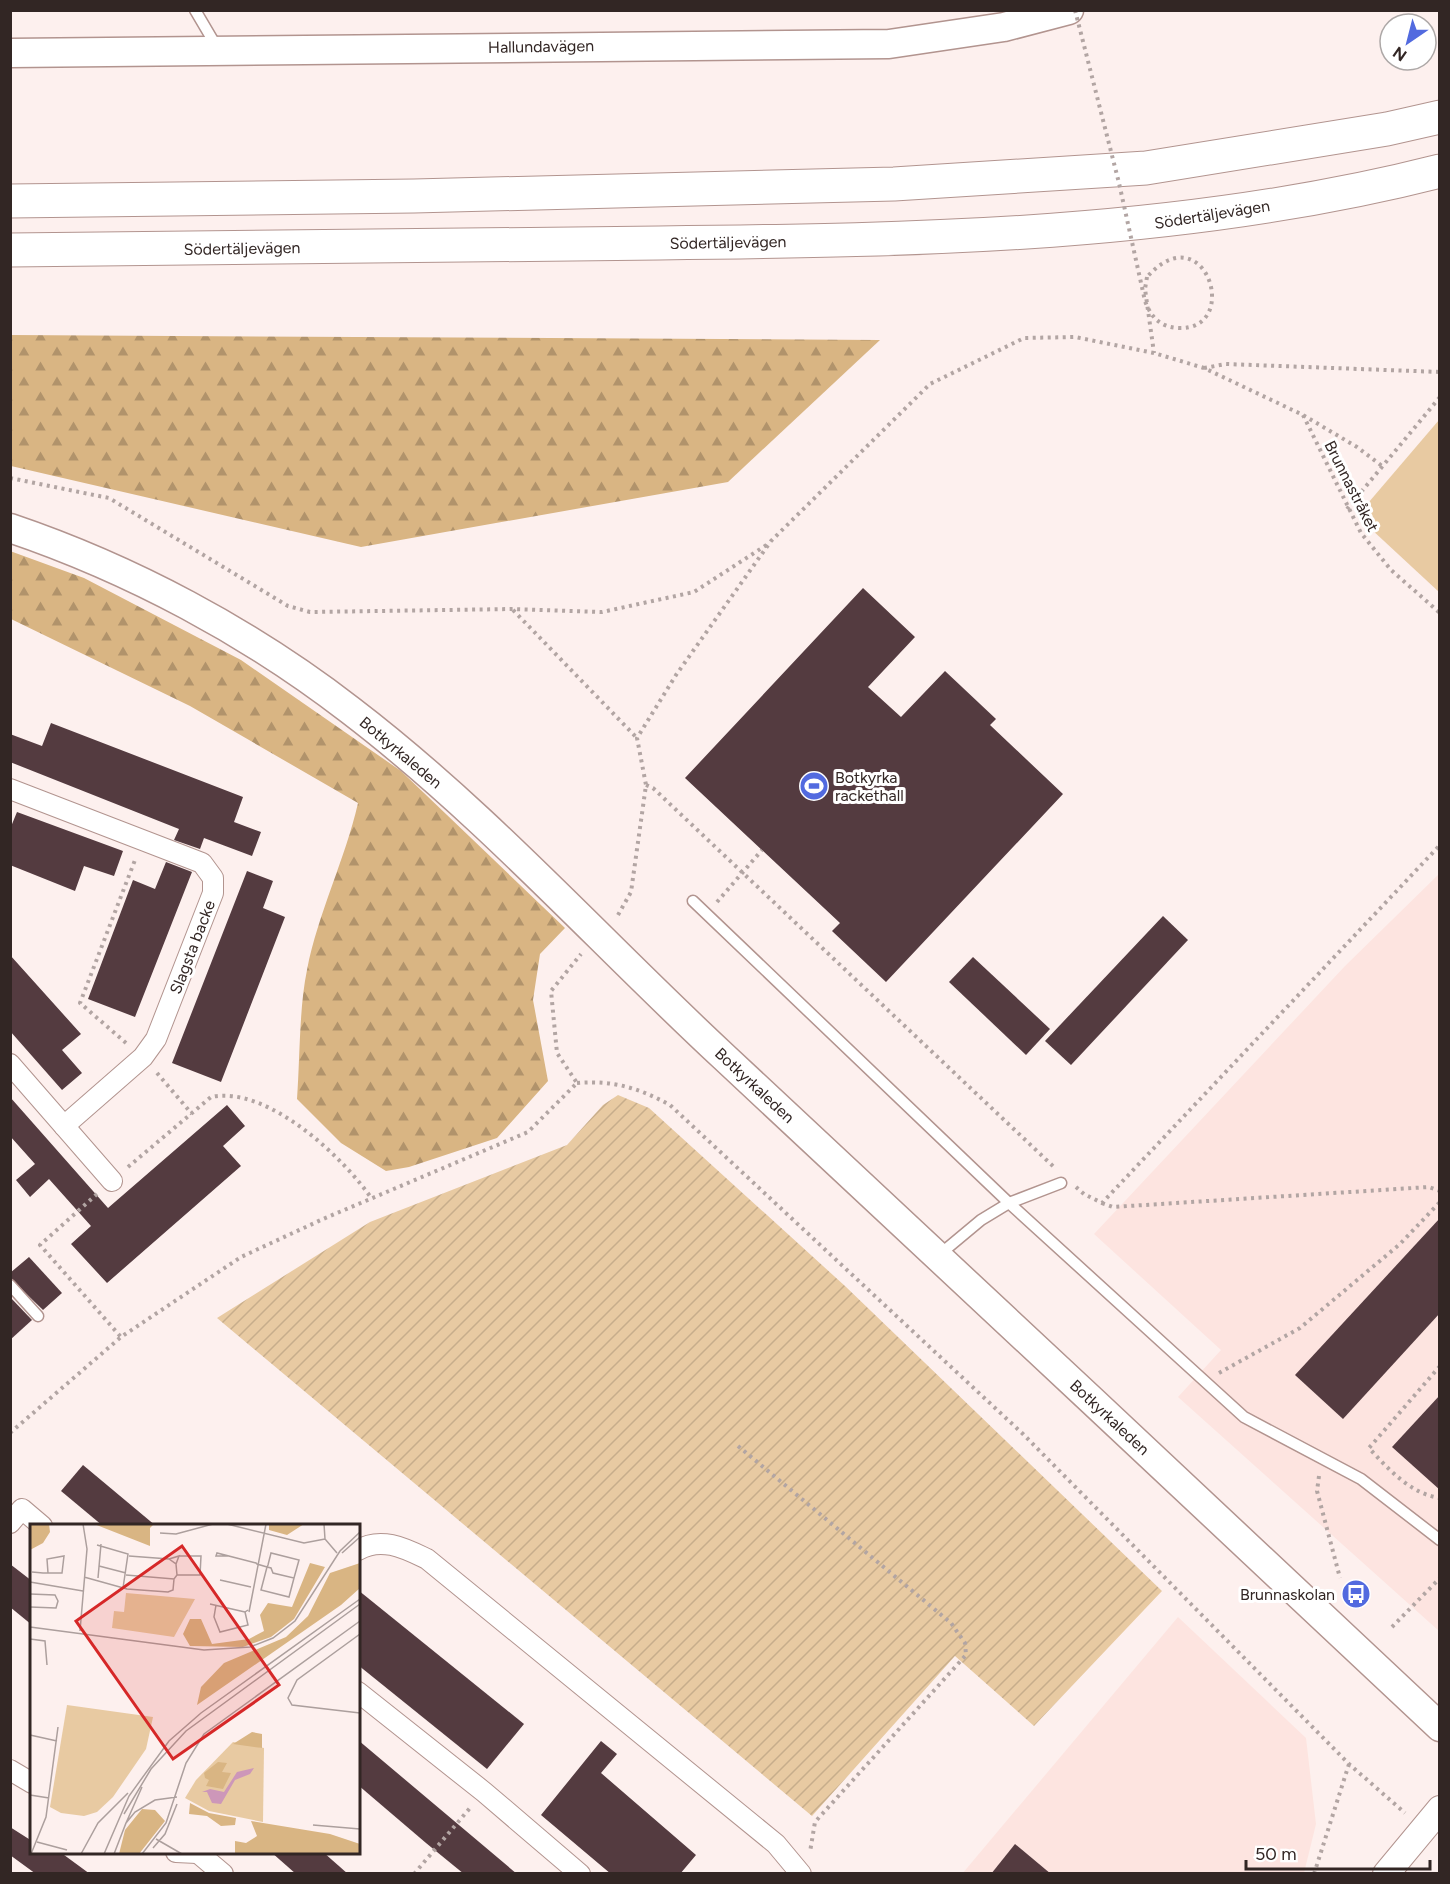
<svg xmlns="http://www.w3.org/2000/svg" width="1450" height="1884" viewBox="0 0 1450 1884" font-family="Figtree,sans-serif">
	<defs>
		<pattern id="forest-firs" width="22" height="20" patternUnits="userSpaceOnUse" patternTransform="scale(1.5)"><rect width="22" height="20" fill="#d9b583"/><path d="M5 1l3.5 6h-7zM16 11l3.5 6h-7z" fill="#b1936b"/></pattern>
		<pattern id="garden-furrows" width="10" height="10" patternUnits="userSpaceOnUse" patternTransform="scale(1.5)"><rect width="10" height="10" fill="#e8caa2"/><path d="M-1 1l2-2M0 10L10 0M9 11l2-2" fill="none" stroke="#c7ad8b"/></pattern>
	</defs>
	<rect width="100%" height="100%" fill="#fdf0ee"/>
	<g fill="#fde4e0">
		<path d="M 1439,874 L 1439,1631 L 1178,1397 L 1221,1350 L 1094,1234 L 1345,966 Z"/>
		<path d="M 1178,1617 L 1306,1738 L 1316,1824 L 1304,1873 L 962,1874 Z"/>
	</g>
	<g fill="url(#forest-firs)">
		<path d="M 11,335 L 880,340 L 728,482 L 361,547 L 11,466 Z"/>
		<path d="M 10,551 L 84,578 L 241,660 L 401,771 L 565,928 L 540,954 L 533,1000 L 548,1081 L 497,1138 L 409,1167 L 386,1171 L 341,1143 L 297,1099 C 300,1060 299,1008 307,970 C 318,913 345,860 358,803 L 190,706 L 11,619 Z"/>
	</g>
	<path fill="url(#garden-furrows)" d="M 618,1095 L 649,1108 L 845,1286 L 1162,1591 L 1034,1726 L 955,1656 L 812,1816 L 217,1318 L 370,1222 L 567,1145 L 603,1105 Z"/>
	<path fill="#e8caa2" d="M 1439,420 L 1439,592 L 1357,516 Z"/>
	<g fill="#543b40">
		<path d="M 863,588 L 915,637 L 868,687 L 901,717 L 945,671 L 996,719 L 990,725 L 1063,794 L 886,982 L 832,931 L 840,923 L 685,778 Z"/>
		<path d="M 51,723 L 243,797 L 234,822 L 261,832 L 252,856 L 204,838 L 200,849 L 174,840 L 179,829 L 10,762 L 10,734 L 42,746 Z"/>
		<path d="M 17,812 L 123,851 L 114,876 L 84,866 L 75,891 L 10,865 L 10,829 Z"/>
		<path d="M 166,862 L 192,872 L 135,1017 L 88,999 L 133,880 L 155,889 Z"/>
		<path d="M 247,871 L 273,881 L 263,908 L 285,917 L 221,1082 L 172,1063 Z"/>
		<path d="M 1163,916 L 1188,940 L 1071,1065 L 1045,1041 Z"/>
		<path d="M 10,955 L 81,1034 L 62,1050 L 82,1073 L 62,1090 L 10,1031 Z"/>
		<path d="M 973,957 L 1050,1029 L 1026,1055 L 949,982 Z"/>
		<path d="M 10,1097 L 108,1208 L 227,1105 L 245,1126 L 223,1146 L 241,1166 L 107,1283 L 71,1244 L 91,1226 L 49,1179 L 30,1197 L 16,1180 L 35,1164 L 10,1136 Z"/>
		<path d="M 1440,1218 L 1440,1313 L 1343,1419 L 1295,1375 Z"/>
		<path d="M 29,1257 L 62,1293 L 43,1310 L 10,1278 L 10,1273 Z"/>
		<path d="M 10,1297 L 32,1320 L 10,1340 Z"/>
		<path d="M 1440,1395 L 1440,1490 L 1392,1447 Z"/>
		<path d="M 83,1465 L 156,1526 L 103,1526 L 61,1491 Z"/>
		<path d="M 10,1564 L 32,1581 L 32,1625 L 10,1607 Z"/>
		<path d="M 358,1590 L 524,1724 L 487,1769 L 358,1665 Z"/>
		<path d="M 358,1740 L 472,1836 L 517,1874 L 464,1874 L 426,1843 L 358,1785 Z"/>
		<path d="M 601,1741 L 617,1754 L 601,1773 L 696,1855 L 680,1874 L 611,1874 L 541,1815 Z"/>
		<path d="M 10,1827 L 32,1841 L 32,1852 L 60,1852 L 90,1874 L 36,1874 L 10,1855 Z"/>
		<path d="M 1015,1844 L 1051,1874 L 991,1874 Z"/>
		<path d="M 271,1852 L 323,1852 L 348,1874 L 296,1874 Z"/>
	</g>
	<g fill="none" stroke-linecap="round" stroke-linejoin="round">
		<g stroke="#b2948f" stroke-width="13">
			<g id="service">
				<path d="M 195,10 L 218,49"/>
				<path d="M 693,901 L 1009,1203 L 1244,1417 L 1361,1479 L 1440,1540"/>
				<path d="M 939,1255 L 981,1220 L 1009,1203 L 1061,1183"/>
				<path d="M 10,1285 L 38,1316"/>
			</g>
		</g>
		<g stroke="#b2948f" stroke-width="22">
			<g id="minor">
				<path d="M 10,789 L 202,863 L 213,878 L 213,893 L 156,1039 L 143,1057 L 64,1126"/>
				<path d="M 10,1064 L 112,1181"/>
				<path d="M 10,1523 L 22,1509 L 42,1526"/>
				<path d="M 358,1550 C 382,1536 406,1549 427,1559 L 776,1844 L 801,1874"/>
				<path d="M 358,1692 L 484,1792 L 580,1874"/>
				<path d="M 10,1770 L 32,1783"/>
				<path d="M 176,1852 L 197,1853"/>
				<path d="M 197,1852 L 223,1874"/>
			</g>
		</g>
		<g stroke="#b2948f" stroke-width="28">
			<path id="tertiary" d="M 1386,1874 L 1440,1809"/>
		</g>
		<g stroke="#b2948f" stroke-width="31">
			<g id="secondary">
				<path d="M 10,53 L 889,44 L 1004,27 L 1069,10"/>
				<path d="M 10,528 C 131,569 249,632 350,710 C 485,813 599,941 723,1056 C 963,1279 1201,1503 1440,1727"/>
			</g>
		</g>
		<g stroke="#b2948f" stroke-width="35">
			<g id="motorway">
				<path d="M 10,201 L 414,196 L 894,184 L 1146,168 L 1387,129 L 1440,117"/>
				<path d="M 10,250 C 227,248 443,245 659,243 C 921,240 1185,236 1440,171"/>
			</g>
		</g>
		<g stroke="#b2a5a3" stroke-width="4" stroke-dasharray="3 4.5" stroke-linecap="butt">
			<path d="M 1147,277 L 1145,289 L 1154,353"/>
			<path d="M 1204,368 L 1226,364 L 1440,372"/>
			<path d="M 1303,415 L 1361,533 L 1391,570 L 1440,613"/>
			<path d="M 10,478 L 109,498 L 288,606 L 310,612 L 513,609 L 602,612 L 694,592 L 768,544"/>
			<path d="M 1347,509 L 1440,397"/>
			<path d="M 513,610 L 637,738"/>
			<path d="M 646,785 L 653,788 L 1055,1168"/>
			<path d="M 717,902 L 762,850"/>
			<path d="M 618,915 L 631,892 L 646,785 L 637,738 L 676,675 L 771,541 L 930,384 L 1024,338 L 1075,337 L 1154,353 L 1204,368 L 1303,415 L 1357,447 L 1382,466"/>
			<path d="M 126,1043 L 80,1003 L 135,860"/>
			<path d="M 157,1073 L 192,1114"/>
			<path d="M 577,1083 C 613,1080 639,1088 670,1105 L 1023,1434 L 1349,1764 L 1405,1813"/>
			<path d="M 128,1167 L 211,1097 C 267,1085 343,1157 372,1199"/>
			<path d="M 1076,1187 L 1084,1194 L 1102,1203 L 1440,845"/>
			<path d="M 97,1194 L 40,1245 L 121,1337"/>
			<path d="M 1102,1203 L 1113,1207 L 1429,1187 L 1440,1191"/>
			<path d="M 1440,1366 L 1369,1448 C 1388,1469 1411,1494 1440,1498"/>
			<path d="M 1219,1373 L 1300,1328 L 1400,1244 L 1440,1202"/>
			<path d="M 10,1433 L 121,1337 L 241,1257 L 323,1219 L 528,1132 L 577,1083 L 557,1053 L 551,991 L 581,954"/>
			<path d="M 738,1446 L 951,1623 L 965,1643 L 966,1655 L 815,1822 L 810,1852"/>
			<path d="M 1319,1476 L 1317,1491 L 1340,1578"/>
			<path d="M 1392,1627 L 1440,1578"/>
			<path d="M 414,1874 L 470,1808"/>
			<path d="M 1314,1874 L 1349,1764"/>
		</g>
		<use href="#service" stroke="#fff" stroke-width="10"/>
		<use href="#minor" stroke="#fff" stroke-width="20"/>
		<use href="#tertiary" stroke="#fff" stroke-width="26"/>
		<use href="#secondary" stroke="#fff" stroke-width="28"/>
		<use href="#motorway" stroke="#fff" stroke-width="33"/>
		<path stroke="#b2a5a3" stroke-width="4" stroke-dasharray="3 4.5" stroke-linecap="butt" d="M 1075,10 L 1119,183 L 1145,301 C 1151,317 1160,327 1178,328 C 1243,331 1205,212 1147,277"/>
	</g>
	<defs>
		<g id="stadium-disc" transform="scale(1.5)"><circle r="9.5" fill="#526adf" stroke="#fff"/><path d="M0-5a6.5 5 0 1 0 0 10a6.5 5 0 1 0 0-10ZM-3.5-1.8h7v3.6h-7Z" fill="#fff"/></g>
		<g id="bus-disc" transform="scale(1.5)"><circle r="9.5" fill="#526adf" stroke="#fff"/><path d="M-5-6H5V4H4V6H2V4H-2V6H-4V4H-5ZM-3.5-4V0h7V-4ZM-3.5 1.2v1.5H-2V1.2ZM2 1.2v1.5H3.5V1.2Z" fill="#fff"/></g>
	</defs>
	<g fill-rule="evenodd">
		<use href="#stadium-disc" x="814" y="786"/>
		<use href="#bus-disc" x="1356" y="1594"/>
	</g>
	<g text-anchor="middle" stroke-width="6" stroke-linejoin="round" paint-order="stroke">
		<g font-size="16" fill="#322624" stroke="#fff">
			<text transform="translate(541 46) rotate(-1)" y="6">Hallundavägen</text>
			<text transform="translate(1212 214) rotate(-9)" y="6">Södertäljevägen</text>
			<text transform="translate(728 242) rotate(-1)" y="6">Södertäljevägen</text>
			<text transform="translate(242 248) rotate(-1)" y="6">Södertäljevägen</text>
			<text transform="translate(1352 486) rotate(63)" y="6">Brunnastråket</text>
			<text transform="translate(401 752) rotate(40)" y="6">Botkyrkaleden</text>
			<text transform="translate(192 947) rotate(-69)" y="6">Slagsta backe</text>
			<text transform="translate(755 1085) rotate(43)" y="6">Botkyrkaleden</text>
			<text transform="translate(1110 1417) rotate(43)" y="6">Botkyrkaleden</text>
		</g>
		<g font-size="16" fill="#322624" stroke="#fff" text-anchor="start">
			<text x="835" y="783">Botkyrka<tspan x="835" dy="18">rackethall</tspan></text>
			<text x="1335" y="1600" text-anchor="end">Brunnaskolan</text>
		</g>
	</g>
	<g transform="translate(30 1524)">
		<rect width="330" height="330" fill="#fdf0ee"/>
		<path d="M 203,218 L 234,224 L 233,298 L 179,287 L 155,274 L 166,256 Z" fill="#e8caa2"/>
		<path d="M 0,0 L 19,0 L 20,8 L 13,19 L 0,26 ZM 64,0 L 124,0 L 120,4 L 120,22 ZM 239,0 L 274,0 L 257,11 L 239,6 ZM 280,39 L 295,43 L 264,95 L 241,113 L 213,123 L 160,122 L 153,110 L 160,95 L 171,95 L 182,120 L 219,115 L 234,107 L 230,91 L 238,79 L 262,83 ZM 330,39 L 330,64 L 311,81 L 167,181 L 171,163 L 194,139 L 256,113 L 278,92 L 300,49 ZM 222,208 L 232,210 L 232,224 L 203,220 ZM 188,238 L 197,239 L 192,248 L 201,249 L 193,265 L 176,262 L 179,256 L 175,254 L 174,249 ZM 160,279 L 179,289 L 206,294 L 205,301 L 191,302 L 177,292 L 159,290 ZM 112,285 L 125,286 L 135,297 L 109,330 L 89,330 L 95,306 ZM 221,297 L 300,310 L 330,320 L 330,330 L 205,330 L 205,317 L 216,319 L 227,312 Z" fill="#d9b583"/>
		<path d="M 96,69 L 165,75 L 144,113 L 82,104 L 84,87 L 94,88 Z" fill="#e8caa2"/>
		<path d="M 37,181 L 123,193 L 116,225 L 83,273 L 67,288 L 54,292 L 31,289 L 20,283 Z" fill="#e8caa2"/>
		<path d="M 224,244 L 220,250 L 205,256 L 191,280 L 182,279 L 177,268 L 172,268 L 180,265 L 194,268 L 207,248 Z" fill="#cd97b9"/>
		<path fill="none" stroke="#ac9f9d" stroke-width="1.5" d="M 197,0 L 274,19 L 295,15M 294,0 L 295,15 L 307,29M 130,9 L 146,10 L 183,0M 67,21 L 98,30 L 93,64M 312,29 L 330,13M 198,32 L 186,32 L 187,29 L 226,39 L 227,40 L 237,43 L 241,44 L 243,49 L 264,54 L 259,73 L 231,66 L 237,43 L 238,41 L 241,29 L 269,36 L 264,54M 139,35 L 149,32 L 146,40M 69,42 L 96,49M 2,48 L 13,49 L 32,49 L 34,32 L 17,35 L 18,49M 96,51 L 144,55 L 147,51 L 146,40 L 139,35 L 99,32M 147,51 L 170,51 L 171,32 L 149,32M 54,53 L 97,65 L 138,68 L 143,66 L 144,55M 68,54 L 71,20M 190,56 L 221,63M 0,58 L 53,67M 0,70 L 25,71 L 28,77 L 26,84 L 0,83M 180,80 L 215,88M 186,81 L 184,93 L 190,108 L 218,101 L 215,88 L 218,86M 219,88 L 236,0M 0,103 L 174,126 L 220,123 L 243,114 L 265,97 L 310,27 L 330,8M 50,107 L 57,25 L 53,0M 330,110 L 267,156 L 258,174 L 262,181 L 330,189M 0,115 L 15,117 L 17,141M 0,211 L 27,217M 0,271 L 19,274M 94,290 L 121,245 L 156,207 L 330,80M 96,299 L 112,263M 283,301 L 330,305M 126,315 L 152,330M 7,318 L 37,326M 123,324 L 135,310 L 147,280M 1,330 L 16,293 L 28,203M 51,330 L 68,299 L 98,269M 74,330 L 99,272 L 139,217 L 171,189 L 330,75M 84,330 L 96,299 L 105,288 L 125,276 L 147,273M 112,330 L 136,299 L 156,239 L 174,210 L 330,97"/>
		<path fill="#d62828" fill-opacity="0.15" stroke="#d62828" stroke-width="3" d="M 152,22 L 249,161 L 143,235 L 46,97 Z"/>
		<rect width="330" height="330" fill="none" stroke="#322624" stroke-width="3"/>
	</g>
	<rect width="1450" height="1884" fill="none" stroke="#322624" stroke-width="24"/>
	<g transform="translate(1408 42) rotate(215)"><circle r="28" fill="#ffffff" stroke="#ada8a7" stroke-width="1.5"/>
	<path d="M0-4.5L10 22L0 15L-10 22Z" fill="#526adf"/>
	<text y="-9" font-size="16" font-weight="bold" text-anchor="middle" fill="#322624">N</text>
	</g>
	<path d="M1246 1860v9h184v-9" fill="none" stroke="#322624" stroke-width="3"/>
	<text x="1255" y="1860" font-size="18" fill="#322624" stroke="#ffffff" stroke-width="4.5" paint-order="stroke">50 m</text>
</svg>
